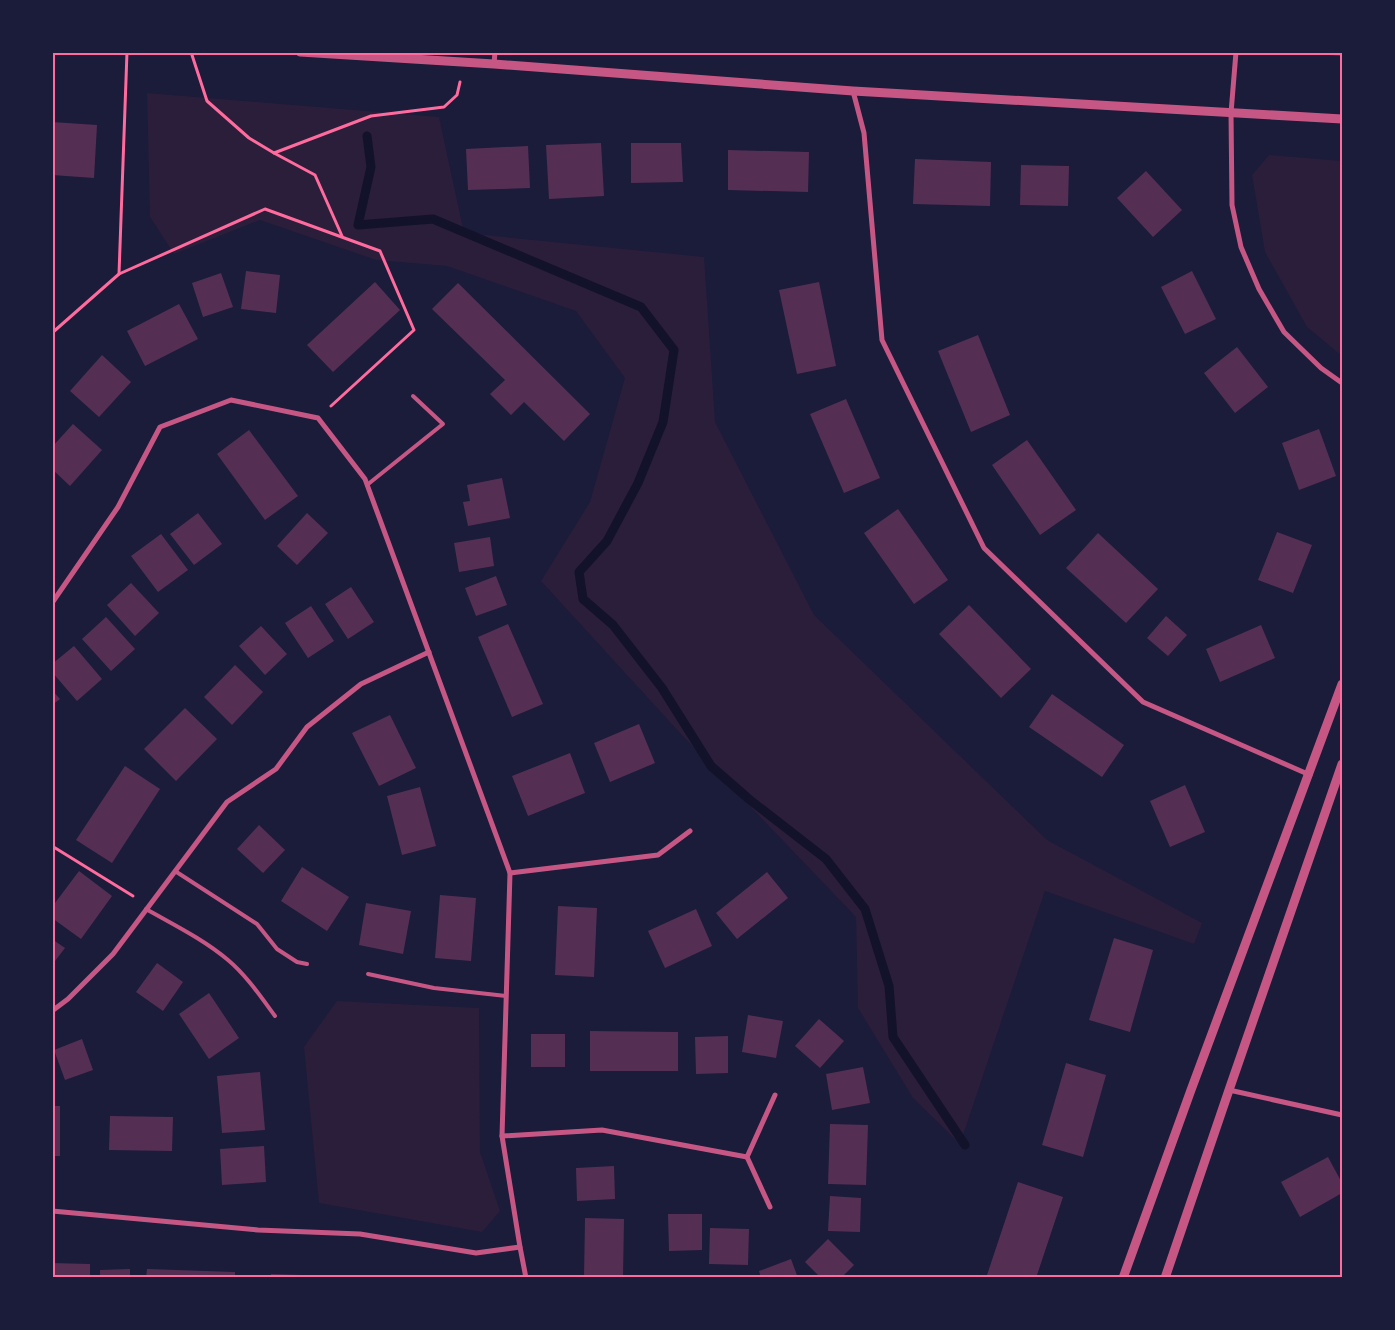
<svg xmlns="http://www.w3.org/2000/svg" width="1395" height="1330" viewBox="0 0 1395 1330" font-family="'Alegreya Sans',sans-serif">
	<rect width="100%" height="100%" fill="#1b1b3a"/>
	<g fill="#2a1e3b">
		<path d="M 147,93 L 439,117 L 464,233 L 704,257 L 715,422 L 814,615 L 1047,840 L 1202,923 L 1194,944 L 1045,891 L 960,1144 L 913,1098 L 858,1008 L 856,917 L 680,733 L 541,581 L 590,502 L 625,378 L 576,311 L 447,266 L 376,260 L 260,220 L 174,254 L 150,217 Z"/>
		<path d="M 1269,155 L 1342,161 L 1342,356 L 1307,327 L 1265,252 L 1252,175 Z"/>
		<path d="M 337,1001 L 479,1008 L 480,1152 L 500,1211 L 482,1232 L 319,1203 L 304,1047 Z"/>
	</g>
	<g fill="none" stroke-linecap="round" stroke-linejoin="round">
		<path stroke="#12122b" stroke-width="9" d="M 367,136 L 371,167 L 358,225 L 433,219 L 641,307 L 674,350 L 663,422 L 638,483 L 607,541 L 579,572 L 583,599 L 613,625 L 662,688 L 711,766 L 750,800 L 826,859 L 865,909 L 889,986 L 893,1037 L 965,1145"/>
	</g>
	<g fill="#542f53">
		<path d="M 1313,52 L 1342,52 L 1342,56 L 1313,54 Z"/>
		<path d="M 52,122 L 97,125 L 94,178 L 52,175 Z"/>
		<path d="M 601,143 L 604,196 L 549,199 L 546,145 Z"/>
		<path d="M 631,143 L 681,143 L 683,182 L 631,183 Z"/>
		<path d="M 528,146 L 530,188 L 468,190 L 466,149 Z"/>
		<path d="M 728,150 L 809,152 L 808,192 L 728,190 Z"/>
		<path d="M 915,159 L 991,162 L 990,206 L 913,204 Z"/>
		<path d="M 1021,165 L 1069,166 L 1068,206 L 1020,205 Z"/>
		<path d="M 1146,171 L 1182,210 L 1153,237 L 1117,198 Z"/>
		<path d="M 246,271 L 280,275 L 276,313 L 241,309 Z"/>
		<path d="M 1192,271 L 1216,319 L 1185,334 L 1161,287 Z"/>
		<path d="M 221,273 L 233,307 L 203,317 L 192,283 Z"/>
		<path d="M 375,282 L 400,310 L 333,372 L 307,345 Z"/>
		<path d="M 819,282 L 836,366 L 797,374 L 779,290 Z"/>
		<path d="M 458,283 L 590,414 L 564,441 L 524,402 L 511,415 L 490,394 L 505,380 L 432,309 Z"/>
		<path d="M 179,304 L 198,339 L 145,366 L 127,331 Z"/>
		<path d="M 978,335 L 1010,415 L 971,432 L 938,351 Z"/>
		<path d="M 1237,347 L 1268,387 L 1235,413 L 1204,373 Z"/>
		<path d="M 102,355 L 131,382 L 99,417 L 70,391 Z"/>
		<path d="M 846,399 L 880,478 L 844,493 L 810,414 Z"/>
		<path d="M 73,424 L 102,450 L 70,486 L 52,469 L 52,447 Z"/>
		<path d="M 1319,429 L 1336,476 L 1299,490 L 1282,443 Z"/>
		<path d="M 249,430 L 298,496 L 265,520 L 217,454 Z"/>
		<path d="M 1027,440 L 1076,510 L 1040,535 L 992,465 Z"/>
		<path d="M 502,478 L 510,518 L 468,526 L 463,502 L 470,501 L 467,485 Z"/>
		<path d="M 898,509 L 948,580 L 914,604 L 864,533 Z"/>
		<path d="M 198,513 L 222,544 L 194,565 L 170,534 Z"/>
		<path d="M 307,513 L 328,533 L 297,565 L 277,546 Z"/>
		<path d="M 1277,532 L 1312,545 L 1293,593 L 1258,580 Z"/>
		<path d="M 1098,533 L 1158,589 L 1126,623 L 1066,568 Z"/>
		<path d="M 161,534 L 188,570 L 158,592 L 131,556 Z"/>
		<path d="M 490,537 L 494,566 L 459,572 L 454,543 Z"/>
		<path d="M 496,576 L 507,605 L 476,616 L 465,588 Z"/>
		<path d="M 131,583 L 159,613 L 135,636 L 107,605 Z"/>
		<path d="M 351,587 L 374,622 L 348,639 L 325,604 Z"/>
		<path d="M 969,605 L 1031,669 L 1001,698 L 939,634 Z"/>
		<path d="M 311,606 L 334,641 L 308,658 L 285,623 Z"/>
		<path d="M 1166,616 L 1187,635 L 1168,656 L 1147,638 Z"/>
		<path d="M 106,617 L 135,649 L 111,671 L 82,639 Z"/>
		<path d="M 508,624 L 543,704 L 512,717 L 478,637 Z"/>
		<path d="M 1261,625 L 1275,658 L 1220,682 L 1206,649 Z"/>
		<path d="M 261,626 L 287,654 L 265,675 L 239,646 Z"/>
		<path d="M 74,646 L 102,679 L 77,701 L 52,672 L 52,664 Z"/>
		<path d="M 235,665 L 263,692 L 232,725 L 204,697 Z"/>
		<path d="M 52,690 L 60,699 L 52,705 Z"/>
		<path d="M 1052,694 L 1124,745 L 1102,777 L 1029,727 Z"/>
		<path d="M 185,708 L 217,739 L 176,781 L 144,749 Z"/>
		<path d="M 390,715 L 416,768 L 379,786 L 352,733 Z"/>
		<path d="M 639,724 L 655,763 L 610,782 L 594,743 Z"/>
		<path d="M 570,753 L 585,793 L 528,816 L 512,776 Z"/>
		<path d="M 125,766 L 160,789 L 112,863 L 76,840 Z"/>
		<path d="M 1185,785 L 1205,832 L 1170,847 L 1150,801 Z"/>
		<path d="M 420,787 L 436,846 L 402,855 L 387,796 Z"/>
		<path d="M 259,825 L 285,850 L 263,873 L 237,849 Z"/>
		<path d="M 302,867 L 349,897 L 327,931 L 281,901 Z"/>
		<path d="M 79,871 L 112,896 L 81,939 L 52,918 L 52,907 Z"/>
		<path d="M 767,872 L 788,898 L 737,939 L 716,913 Z"/>
		<path d="M 440,895 L 476,898 L 471,961 L 435,958 Z"/>
		<path d="M 366,903 L 411,911 L 403,954 L 359,945 Z"/>
		<path d="M 558,906 L 597,908 L 594,977 L 555,975 Z"/>
		<path d="M 696,909 L 712,946 L 665,968 L 648,931 Z"/>
		<path d="M 1114,938 L 1153,950 L 1130,1032 L 1089,1020 Z"/>
		<path d="M 52,939 L 65,948 L 52,965 Z"/>
		<path d="M 157,963 L 183,982 L 163,1011 L 136,992 Z"/>
		<path d="M 209,993 L 239,1038 L 209,1059 L 179,1014 Z"/>
		<path d="M 748,1015 L 783,1021 L 776,1058 L 742,1052 Z"/>
		<path d="M 819,1019 L 844,1041 L 820,1068 L 795,1046 Z"/>
		<path d="M 590,1031 L 678,1032 L 678,1071 L 590,1071 Z"/>
		<rect x="531" y="1034" width="34" height="33"/>
		<path d="M 728,1036 L 728,1073 L 696,1074 L 695,1037 Z"/>
		<path d="M 82,1039 L 93,1070 L 65,1080 L 54,1050 Z"/>
		<path d="M 1066,1063 L 1106,1075 L 1083,1157 L 1042,1145 Z"/>
		<path d="M 863,1067 L 870,1103 L 832,1110 L 826,1074 Z"/>
		<path d="M 260,1072 L 265,1130 L 222,1133 L 217,1076 Z"/>
		<rect x="52" y="1106" width="8" height="50"/>
		<path d="M 110,1116 L 173,1117 L 172,1151 L 109,1150 Z"/>
		<path d="M 830,1124 L 868,1125 L 866,1185 L 828,1184 Z"/>
		<path d="M 264,1146 L 266,1182 L 222,1185 L 220,1149 Z"/>
		<path d="M 1328,1157 L 1342,1183 L 1342,1193 L 1300,1217 L 1281,1182 Z"/>
		<path d="M 614,1166 L 615,1199 L 577,1201 L 576,1168 Z"/>
		<path d="M 1018,1182 L 1063,1197 L 1036,1278 L 986,1278 Z"/>
		<path d="M 830,1196 L 861,1198 L 860,1232 L 828,1231 Z"/>
		<path d="M 668,1214 L 702,1214 L 702,1250 L 669,1251 Z"/>
		<path d="M 585,1218 L 624,1219 L 623,1278 L 584,1278 Z"/>
		<path d="M 710,1228 L 749,1229 L 748,1265 L 709,1264 Z"/>
		<path d="M 828,1239 L 854,1265 L 841,1278 L 821,1278 L 805,1262 Z"/>
		<path d="M 791,1259 L 798,1278 L 761,1278 L 759,1271 Z"/>
		<path d="M 52,1263 L 90,1264 L 90,1278 L 52,1278 Z"/>
		<path d="M 130,1269 L 130,1278 L 100,1278 L 100,1270 Z"/>
		<path d="M 147,1269 L 235,1272 L 235,1278 L 146,1278 Z"/>
		<path d="M 271,1274 L 335,1276 L 335,1278 L 271,1278 Z"/>
	</g>
	<g fill="none" stroke-linecap="round" stroke-linejoin="round">
		<g stroke="#ff6b9d" stroke-width="3">
			<path d="M 191,52 L 207,101 L 249,138 L 274,153 L 315,175 L 342,236"/>
			<path d="M 274,153 L 371,116 L 444,107 L 457,95 L 460,82"/>
			<path d="M 119,274 L 265,209 L 380,251 L 414,330 L 331,406"/>
			<path d="M 52,333 L 119,274 L 127,52"/>
			<path d="M 52,846 L 133,896"/>
		</g>
		<g stroke="#c65784" stroke-width="4">
			<path d="M 367,485 L 443,424 L 413,396"/>
			<path d="M 175,871 L 257,924 L 277,949 L 297,962 L 307,964"/>
			<path d="M 146,909 C 174,925 203,939 228,960 C 246,975 261,997 275,1016"/>
			<path d="M 368,974 L 434,988 L 506,996"/>
		</g>
		<g stroke="#c65784" stroke-width="5">
			<path d="M 1236,52 L 1231,113 L 1232,205 L 1241,247 L 1259,289 L 1284,332 L 1321,368 L 1342,383"/>
			<path d="M 494,64 L 495,52"/>
			<path d="M 853,91 L 864,133 L 882,340 L 984,548 L 1143,702 L 1310,775"/>
			<path d="M 52,603 L 118,507 L 160,427 L 231,400 L 318,418 L 365,479 L 510,873 L 502,1136 L 520,1247 L 526,1278"/>
			<path d="M 510,873 L 658,855 L 690,831"/>
			<path d="M 52,1011 L 68,999 L 113,954 L 227,802 L 276,769 L 307,727 L 361,684 L 429,652"/>
			<path d="M 1229,1090 L 1342,1115"/>
			<path d="M 502,1136 L 602,1130 L 747,1157"/>
			<path d="M 770,1207 L 747,1157 L 775,1095"/>
			<path d="M 52,1211 L 258,1230 L 360,1234 L 476,1253 L 520,1247"/>
		</g>
		<g stroke="#c65784" stroke-width="9">
			<path d="M 300,52 L 494,64 L 853,91 L 1342,119"/>
			<path d="M 1123,1278 L 1191,1090 L 1342,684"/>
			<path d="M 1165,1278 L 1229,1090 L 1342,764"/>
		</g>
	</g>
	<rect width="1395" height="1330" fill="none" stroke="#1b1b3a" stroke-width="108"/>
	<rect x="54" y="54" width="1287" height="1222" fill="none" stroke="#ff6b9d" stroke-width="2"/>
</svg>
